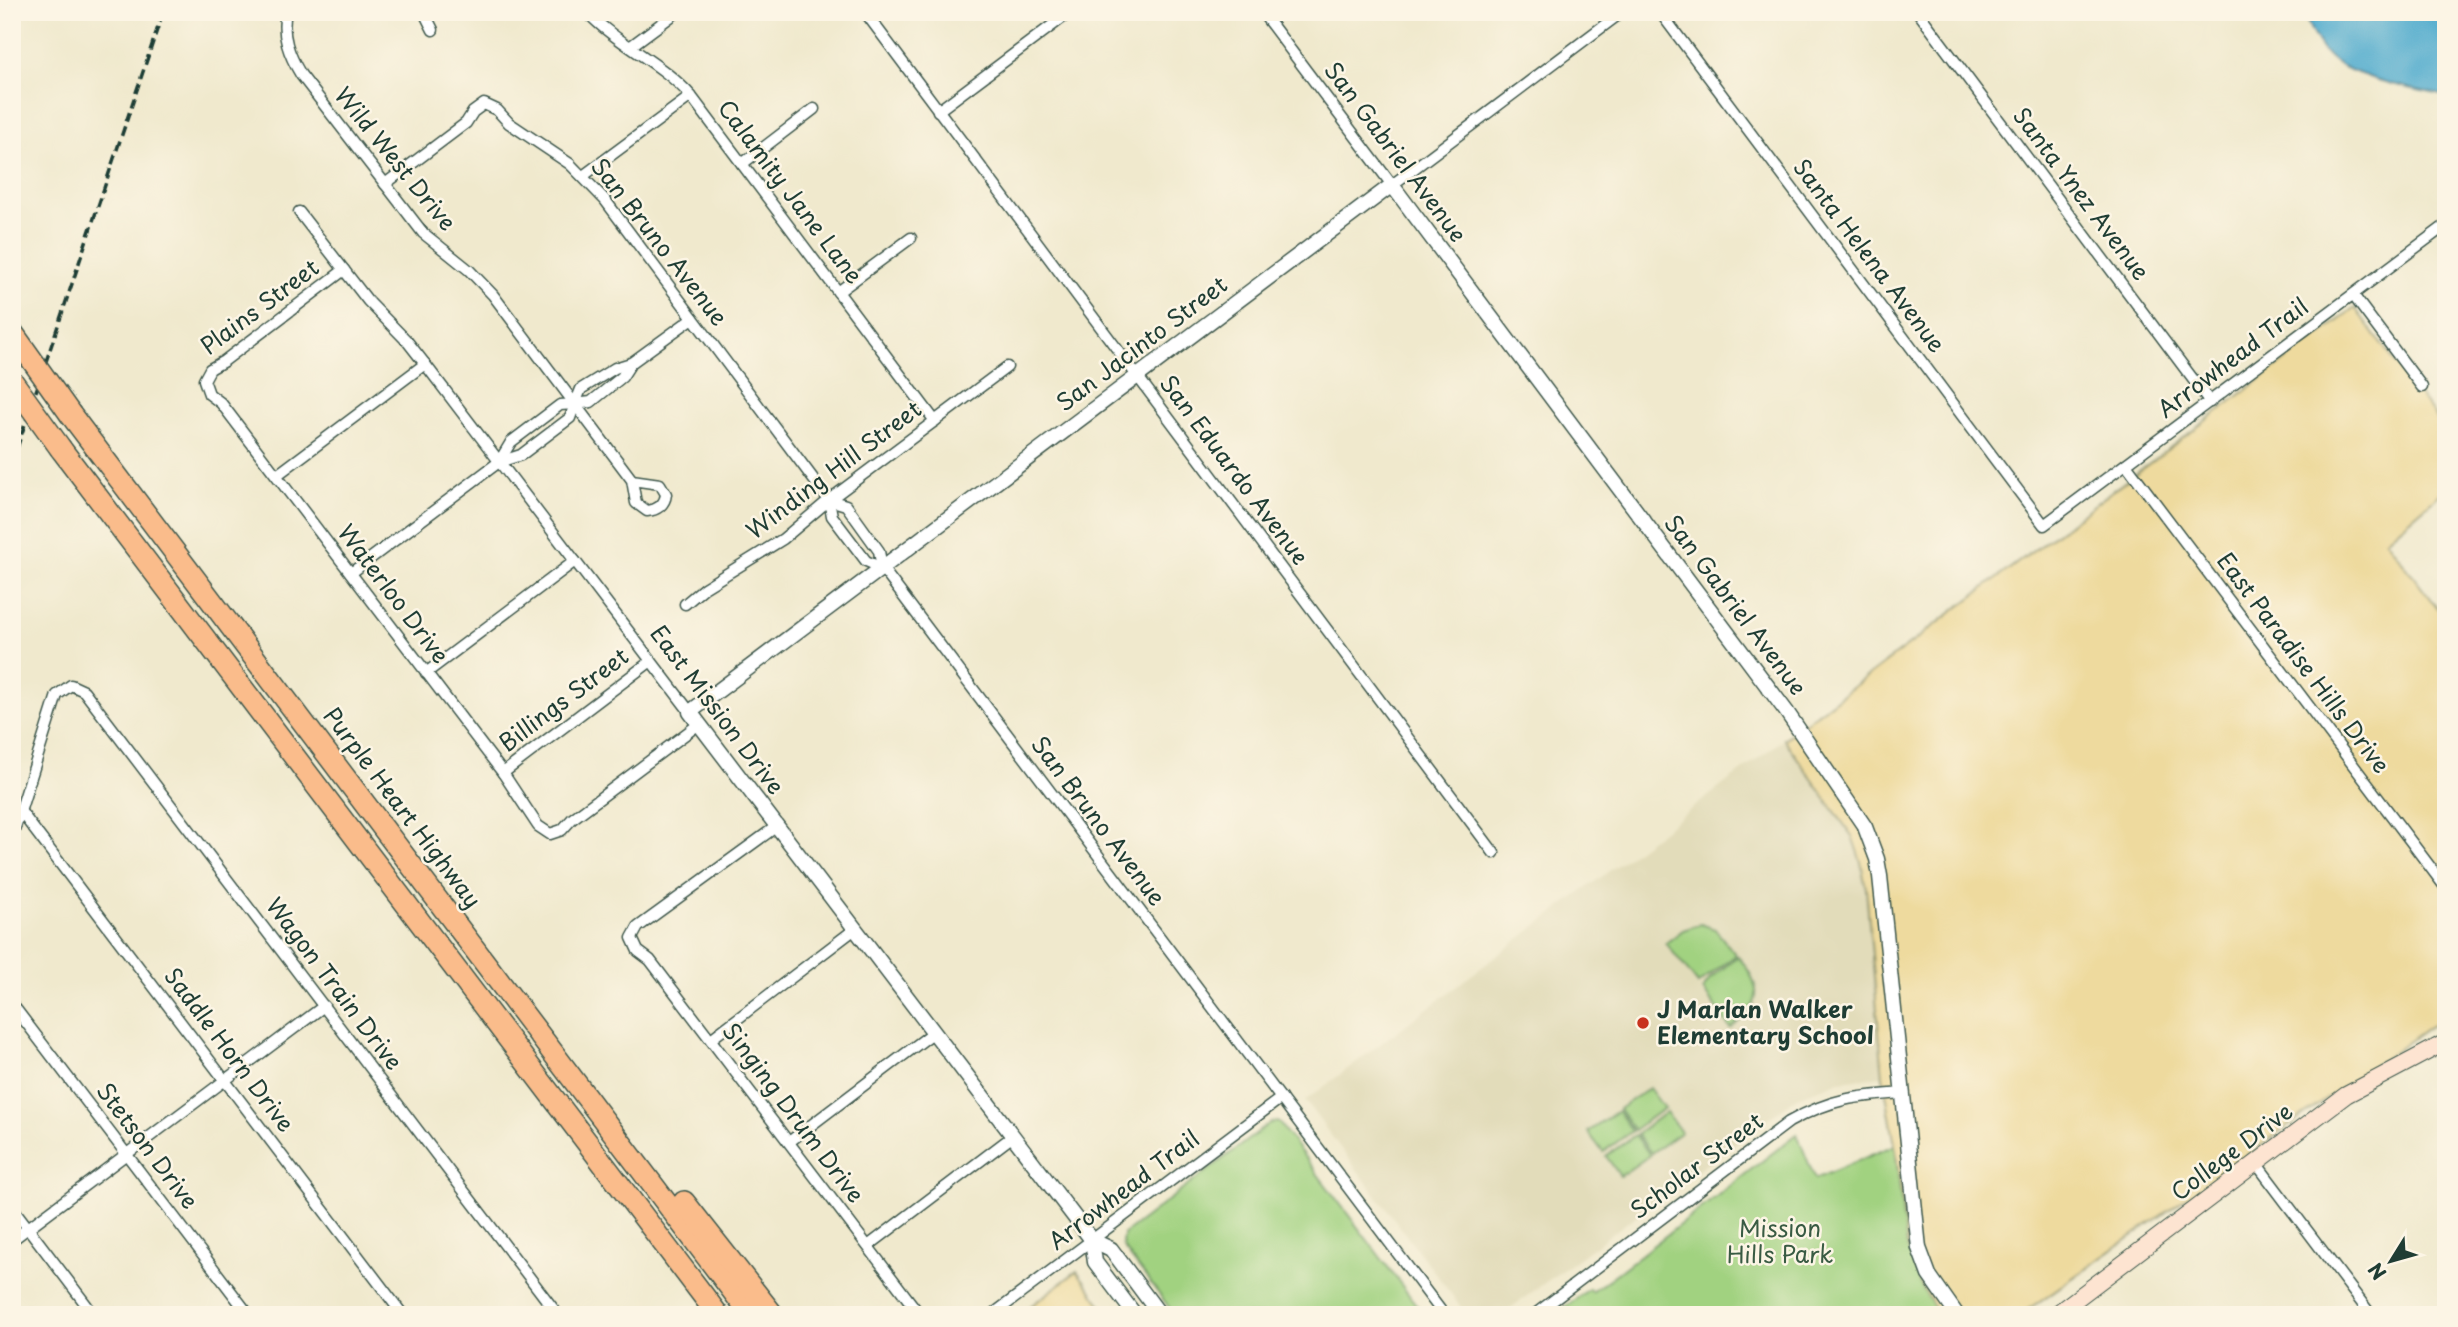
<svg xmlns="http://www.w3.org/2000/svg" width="2458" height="1327" viewBox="0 0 2458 1327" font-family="'Playpen Sans',sans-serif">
	<rect width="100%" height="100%" fill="#fcf5e5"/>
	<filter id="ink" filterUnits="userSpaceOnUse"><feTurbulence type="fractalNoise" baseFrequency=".0143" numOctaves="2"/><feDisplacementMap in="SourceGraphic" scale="14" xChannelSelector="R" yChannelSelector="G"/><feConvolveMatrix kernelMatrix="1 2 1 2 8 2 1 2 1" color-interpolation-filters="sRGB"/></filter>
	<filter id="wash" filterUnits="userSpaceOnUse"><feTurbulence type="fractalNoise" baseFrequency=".00686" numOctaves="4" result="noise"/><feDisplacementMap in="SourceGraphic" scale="28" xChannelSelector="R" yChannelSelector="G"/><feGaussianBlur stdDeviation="1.57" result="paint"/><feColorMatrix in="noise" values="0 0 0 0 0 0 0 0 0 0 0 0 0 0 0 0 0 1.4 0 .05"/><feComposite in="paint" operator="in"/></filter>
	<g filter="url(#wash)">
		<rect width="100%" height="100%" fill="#f0e9cd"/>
		<path fill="#e2dcba" d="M 1784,739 L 1852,836 L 1861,862 L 1866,889 L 1883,1076 L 1840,1081 L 1798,1097 L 1501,1315 L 1467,1315 L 1305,1101 Z"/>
		<g fill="#a1d280" stroke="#60885a" stroke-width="2">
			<path d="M 1701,924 L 1715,929 L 1736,955 L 1698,984 L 1666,943 L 1683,930 Z"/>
			<path d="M 1738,956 C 1763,987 1764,1005 1730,1028 L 1703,990 L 1710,979 Z"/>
			<path d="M 1649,1088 L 1664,1108 L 1634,1130 L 1619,1109 Z"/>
			<path d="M 1618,1111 L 1632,1131 L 1603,1152 L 1588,1132 Z"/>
			<path d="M 1666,1112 L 1681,1132 L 1651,1153 L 1637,1134 Z"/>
			<path d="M 1276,1122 L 1279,1123 L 1424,1315 L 1175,1315 L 1123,1247 L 1122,1241 L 1124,1234 L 1270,1123 Z"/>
			<path d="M 1797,1134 L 1815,1179 L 1895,1145 L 1903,1220 L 1939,1315 L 1555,1315 L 1562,1309 L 1564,1312 L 1566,1310 L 1565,1307 L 1589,1289 L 1591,1292 L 1620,1271 Z"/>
			<path d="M 1635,1135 L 1650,1155 L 1620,1176 L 1606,1156 Z"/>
		</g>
		<g fill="#eeda9e" stroke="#868c69" stroke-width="2">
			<path d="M 2355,308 L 2446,431 L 2446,489 L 2386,540 L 2446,620 L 2446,1015 L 2020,1315 L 1939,1315 L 1920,1284 L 1907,1246 L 1895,1145 L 1883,1076 L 1866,889 L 1861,862 L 1852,836 L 1784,739 Z"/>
			<path d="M 1077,1271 L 1109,1315 L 1019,1315 Z"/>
		</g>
		<path fill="#50abce" stroke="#387481" stroke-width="2" d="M 2304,12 L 2446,12 L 2446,96 C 2413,89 2370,81 2340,65 C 2322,56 2310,31 2304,12 Z"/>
	</g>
	<g filter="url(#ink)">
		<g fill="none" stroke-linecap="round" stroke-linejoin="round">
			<g stroke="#3e574b" stroke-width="13">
				<g id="minor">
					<path d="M 286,12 C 281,35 289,55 301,75 L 423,233 L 469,270 L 493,295 L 632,480 L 636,503 L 647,511 C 657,510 665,505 666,494 L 660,484 L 632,480"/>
					<path d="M 424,12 L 433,30"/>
					<path d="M 587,12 C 618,45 661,62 691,96 L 935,421"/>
					<path d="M 865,12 L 1494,853"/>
					<path d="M 1262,12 L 1392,185 L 1622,12"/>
					<path d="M 1660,12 L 2044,525 L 2446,225"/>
					<path d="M 1918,12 L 2210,402"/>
					<path d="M 631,46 L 677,12"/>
					<path d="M 938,111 L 1070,12"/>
					<path d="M 742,164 L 814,109"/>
					<path d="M 583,176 L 691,96"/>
					<path d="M 385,184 L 466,123 L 473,112 L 484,104 L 497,110 L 509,123 L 570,164 L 605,200 L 829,500 L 832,516 L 866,561 L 882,568"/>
					<path d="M 299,212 L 368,301 L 407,341 L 425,364 L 690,712"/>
					<path d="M 344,270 L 224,361 L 210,369 L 204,380 L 209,394 L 221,403 L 503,773 L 538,826 L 550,834 L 562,830 L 572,819 L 699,724"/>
					<path d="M 838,292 L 911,238"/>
					<path d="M 2353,295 L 2422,387"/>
					<path d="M 499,462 L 511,442 L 560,405 L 575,404 L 581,389 L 615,368 L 631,363"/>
					<path d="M 2126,464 L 2446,888"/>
					<path d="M 277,475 L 425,364"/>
					<path d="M 829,500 L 846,505 L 879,551 L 882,568 L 1444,1315"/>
					<path d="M 351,573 L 499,462 L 521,455 L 570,418 L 575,404 L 591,402 L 622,377 L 631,363 L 693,318"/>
					<path d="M 685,604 L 704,588 L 783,539 L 829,500 L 1007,367"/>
					<path d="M 426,673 L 575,561"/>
					<path d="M 503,773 L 651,661"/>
					<path d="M 21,812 L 403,1315"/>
					<path d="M 777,826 L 638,927 L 632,938 L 638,951 L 650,960 L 920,1315"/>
					<path d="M 12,837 L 57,695 L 71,685 L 84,691 L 558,1315"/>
					<path d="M 12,1004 L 249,1315"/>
					<path d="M 711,1039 L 855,929"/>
					<path d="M 789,1142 L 934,1032"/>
					<path d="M 2256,1163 L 2371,1315"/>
					<path d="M 12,1207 L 94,1315"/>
					<path d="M 12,1240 L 324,1006"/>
					<path d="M 868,1246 L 1013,1136"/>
					<path d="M 992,1315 L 1281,1098"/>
					<path d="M 1534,1315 L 1789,1122 C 1832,1098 1857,1096 1904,1093"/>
				</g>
			</g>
			<g stroke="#3e574b" stroke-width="17">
				<g id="tertiary">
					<path d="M 1092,1240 L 1095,1262 L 1135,1315"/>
					<path d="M 1160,1315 L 1111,1249 L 1092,1240 L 690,712 L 1392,185 L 1786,711 L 1865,827 L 1877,859 L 1880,876 L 1919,1248 L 1929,1275 L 1957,1315"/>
				</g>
			</g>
			<g stroke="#3e574b" stroke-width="18">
				<path id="secondary" d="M 2055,1315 L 2346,1095 L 2446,1042"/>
			</g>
			<g stroke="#3e574b" stroke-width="24">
				<g id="motorway">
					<path d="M 71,415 L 751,1315"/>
					<path d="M 61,449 L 718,1315"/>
					<path d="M 684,1202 L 773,1315"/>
				</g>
			</g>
			<use href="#minor" stroke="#fff" stroke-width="10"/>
			<use href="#tertiary" stroke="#fff" stroke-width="14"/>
			<use href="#secondary" stroke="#fde4d1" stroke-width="16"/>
			<use href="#motorway" stroke="#fabc8b" stroke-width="21"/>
			<path stroke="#1f3d34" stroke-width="3.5" stroke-dasharray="10 5" stroke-linecap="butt" d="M 12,463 L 163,12"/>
			<g stroke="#3e574b" stroke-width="24" stroke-linecap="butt">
				<g id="motorway-bridge">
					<path d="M 12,332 L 71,415"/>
					<path d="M 12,381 L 61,449"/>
				</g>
			</g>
			<use href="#motorway-bridge" stroke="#fabc8b" stroke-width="21"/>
		</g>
	</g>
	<circle fill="#c8321e" stroke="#fcf5e5" stroke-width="2.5" cx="1643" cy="1023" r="7"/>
	<g text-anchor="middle" stroke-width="5" stroke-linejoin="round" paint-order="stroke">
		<g font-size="23" fill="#1f3d34" stroke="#fcf5e5">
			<text transform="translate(1395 152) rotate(53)" y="8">San Gabriel Avenue</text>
			<text transform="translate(395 159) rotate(51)" y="8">Wild West Drive</text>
			<text transform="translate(790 192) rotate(53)" y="8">Calamity Jane Lane</text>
			<text transform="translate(2081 194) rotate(53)" y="8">Santa Ynez Avenue</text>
			<text transform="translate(659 242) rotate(52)" y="8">San Bruno Avenue</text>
			<text transform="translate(1869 256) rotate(53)" y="8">Santa Helena Avenue</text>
			<text transform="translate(260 307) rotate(-37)" y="8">Plains Street</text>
			<text transform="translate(1142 344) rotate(-37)" y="8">San Jacinto Street</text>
			<text transform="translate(2233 358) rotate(-37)" y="8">Arrowhead Trail</text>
			<text transform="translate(834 470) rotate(-37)" y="8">Winding Hill Street</text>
			<text transform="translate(1234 470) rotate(53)" y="8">San Eduardo Avenue</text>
			<text transform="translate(393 594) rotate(53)" y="8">Waterloo Drive</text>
			<text transform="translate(1735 605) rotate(53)" y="8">San Gabriel Avenue</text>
			<text transform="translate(2303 663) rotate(53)" y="8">East Paradise Hills Drive</text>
			<text transform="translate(564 700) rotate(-37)" y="8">Billings Street</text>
			<text transform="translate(717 710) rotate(53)" y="8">East Mission Drive</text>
			<text transform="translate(402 808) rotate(53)" y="8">Purple Heart Highway</text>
			<text transform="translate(1098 821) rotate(53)" y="8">San Bruno Avenue</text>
			<text transform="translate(334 984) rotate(53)" y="8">Wagon Train Drive</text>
			<text transform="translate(229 1050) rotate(53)" y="8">Saddle Horn Drive</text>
			<text transform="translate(793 1113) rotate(53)" y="8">Singing Drum Drive</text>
			<text transform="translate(147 1146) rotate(53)" y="8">Stetson Drive</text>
			<text transform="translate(2232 1152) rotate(-37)" y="8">College Drive</text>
			<text transform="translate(1697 1166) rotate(-37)" y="8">Scholar Street</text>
			<text transform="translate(1124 1190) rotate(-37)" y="8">Arrowhead Trail</text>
		</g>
		<g font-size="23" font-weight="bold" fill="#1f3d34" stroke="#fcf5e5" text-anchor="start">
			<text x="1657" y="1018">J Marlan Walker<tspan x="1657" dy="26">Elementary School</tspan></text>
		</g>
		<g font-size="23" fill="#395b43" stroke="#fcf5e5">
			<text x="1780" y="1237">Mission<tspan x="1780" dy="26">Hills Park</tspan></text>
		</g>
	</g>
	<rect width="2458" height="1327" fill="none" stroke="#fcf5e5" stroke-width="42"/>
	<g transform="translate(2391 1261) rotate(233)" stroke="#fcf5e5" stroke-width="5" paint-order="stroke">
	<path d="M0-5L12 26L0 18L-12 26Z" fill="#1f3d34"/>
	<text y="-10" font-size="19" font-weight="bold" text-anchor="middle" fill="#1f3d34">N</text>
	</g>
</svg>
